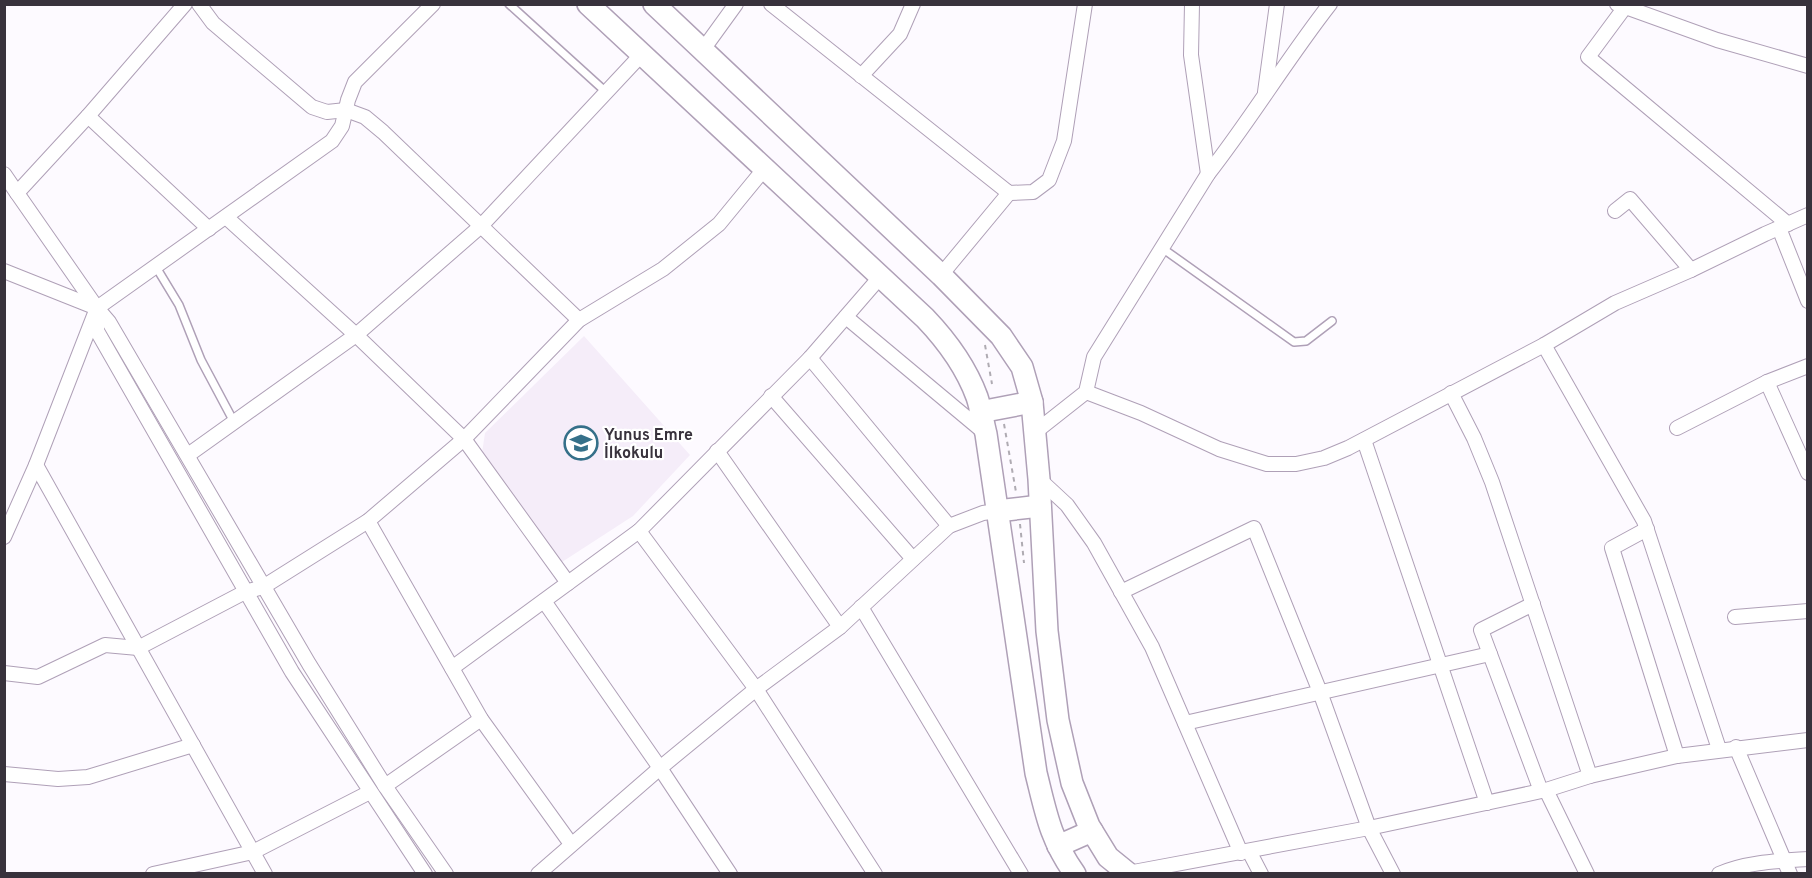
<svg xmlns="http://www.w3.org/2000/svg" width="1812" height="878" viewBox="0 0 1812 878" font-family="Overpass,sans-serif">
	<rect width="100%" height="100%" fill="#fdfaff"/>
	<path fill="#f5edf9" d="M 584,336 L 690,455 L 633,516 L 562,562 L 494,477 L 482,453 L 485,433 Z"/>
	<g fill="none" stroke-linecap="round" stroke-linejoin="round">
		<g stroke="#afa0b7" stroke-width="10">
			<g id="lane">
				<path d="M 509,4 L 606,92"/>
				<path d="M 1162,248 L 1294,342 L 1306,341 L 1332,321"/>
				<path d="M 156,267 L 179,305 L 201,360 L 234,422"/>
			</g>
		</g>
		<g stroke="#afa0b7" stroke-width="16">
			<g id="street">
				<path d="M 199,4 L 213,23 L 312,107 L 327,112 L 346,110 L 365,117 L 383,132 L 579,320"/>
				<path d="M 771,4 L 1009,193 L 1033,192 L 1049,180 L 1064,141 L 1085,4"/>
				<path d="M 1192,4 L 1191,55 L 1208,174"/>
				<path d="M 1617,4 L 1717,40 L 1808,66"/>
				<path d="M 1625,7 L 1588,57 L 1788,224"/>
				<path d="M 702,51 L 736,4"/>
				<path d="M 861,76 L 900,34 L 913,4"/>
				<path d="M 1265,92 L 1277,4"/>
				<path d="M 88,116 L 209,229"/>
				<path d="M 4,174 L 17,193 L 88,116 L 185,4"/>
				<path d="M 17,193 L 97,308 L 109,322 L 309,664 L 385,786 L 446,874"/>
				<path d="M 1615,211 L 1630,199 L 1691,270"/>
				<path d="M 226,217 L 356,335 L 464,439 L 568,583"/>
				<path d="M 1779,228 L 1808,301"/>
				<path d="M 4,271 L 97,308"/>
				<path d="M 941,275 L 1009,193"/>
				<path d="M 97,316 L 97,331 L 292,672 L 425,874"/>
				<path d="M 846,317 L 985,433"/>
				<path d="M 1544,345 L 1644,521 L 1719,749"/>
				<path d="M 810,358 L 949,526"/>
				<path d="M 1767,382 L 1808,473"/>
				<path d="M 1086,392 L 1141,413 L 1219,449 L 1267,464 L 1296,464 L 1324,458 L 1348,448 L 1544,345 L 1615,303 L 1691,270 L 1765,234 L 1808,215"/>
				<path d="M 1451,393 L 1474,438 L 1492,482 L 1590,776"/>
				<path d="M 771,396 L 913,559"/>
				<path d="M 1677,428 L 1767,382 L 1808,366"/>
				<path d="M 1034,433 L 1086,392 L 1094,357 L 1208,174 C 1251,119 1287,59 1330,4"/>
				<path d="M 1364,440 L 1487,803"/>
				<path d="M 717,451 L 840,627"/>
				<path d="M 188,455 L 356,335 L 481,226 L 642,54"/>
				<path d="M 36,465 L 265,874"/>
				<path d="M 1039,479 L 1067,505 L 1094,543 L 1152,647 L 1241,853"/>
				<path d="M 368,521 L 481,719 L 571,844"/>
				<path d="M 1647,529 L 1612,548 L 1677,756"/>
				<path d="M 639,531 L 756,689 L 875,874"/>
				<path d="M 4,537 L 36,465 L 97,308 L 332,141 L 342,126 L 348,100 L 355,82 L 433,4"/>
				<path d="M 1121,592 L 1254,528 L 1320,692 L 1369,828 L 1393,874"/>
				<path d="M 544,601 L 660,768 L 730,874"/>
				<path d="M 1533,604 L 1481,630 L 1541,791"/>
				<path d="M 861,607 L 1021,874"/>
				<path d="M 1735,617 L 1808,611"/>
				<path d="M 452,668 L 639,531 L 810,358 L 881,276"/>
				<path d="M 4,673 L 38,677 L 105,645 L 138,648 L 245,592 L 263,587 L 368,521 L 464,439 L 579,320 L 663,269 L 719,224 L 765,168"/>
				<path d="M 1185,723 L 1490,654"/>
				<path d="M 1736,747 L 1790,874"/>
				<path d="M 4,774 L 58,779 L 88,777 L 193,745"/>
				<path d="M 385,786 L 481,719"/>
				<path d="M 1546,790 L 1587,874"/>
				<path d="M 1249,851 L 1261,874"/>
				<path d="M 1128,873 L 1369,828 L 1546,790 L 1590,776 L 1677,756 L 1808,740"/>
				<path d="M 153,874 L 253,852 L 370,792"/>
				<path d="M 538,874 L 660,768 L 756,689 L 840,627 L 949,526 L 983,513 L 997,511"/>
				<path d="M 1719,874 C 1746,862 1779,861 1808,859"/>
			</g>
		</g>
		<g stroke="#afa0b7" stroke-width="24">
			<g id="primary">
				<path d="M 588,4 L 925,318 C 947,341 966,367 977,397 C 981,409 983,422 986,434 L 1036,773 C 1046,813 1050,839 1075,874"/>
				<path d="M 654,4 L 941,275 L 1001,336 L 1022,367 L 1032,402 L 1039,479 L 1047,631 L 1058,720 L 1072,783 L 1089,826 L 1108,857 L 1129,874"/>
				<path d="M 980,412 L 1032,402"/>
				<path d="M 997,511 L 1040,506"/>
				<path d="M 1058,846 L 1092,831"/>
			</g>
		</g>
		<g stroke="#afabb2" stroke-width="2" stroke-dasharray="4.5 4.5" stroke-linecap="butt">
			<path d="M 985,345 L 992,384"/>
			<path d="M 1004,424 L 1016,492"/>
			<path d="M 1020,524 L 1024,563"/>
		</g>
		<use href="#lane" stroke="#fff" stroke-width="7"/>
		<use href="#street" stroke="#fff" stroke-width="14"/>
		<use href="#primary" stroke="#fff" stroke-width="21"/>
	</g>
	<defs>
		<g id="school-ring" transform="scale(1.725)"><circle r="9.5" fill="#fff" stroke="#357089" stroke-width="1.5"/><path d="M0-5L7-2L0 1L-7-2ZM-4 1L0 2.5L4 1V4Q0 6-4 4Z" fill="#357089"/></g>
	</defs>
	<g fill-rule="evenodd">
		<use href="#school-ring" x="581" y="443"/>
	</g>
	<g text-anchor="middle" stroke-width="4.5" stroke-linejoin="round" paint-order="stroke">
		<g font-size="16" font-weight="bold" fill="#38323c" stroke="#fff" text-anchor="start">
			<text x="604" y="440">Yunus Emre<tspan x="604" dy="18">İlkokulu</tspan></text>
		</g>
	</g>
	<rect width="1812" height="878" fill="none" stroke="#38323c" stroke-width="12"/>
</svg>
